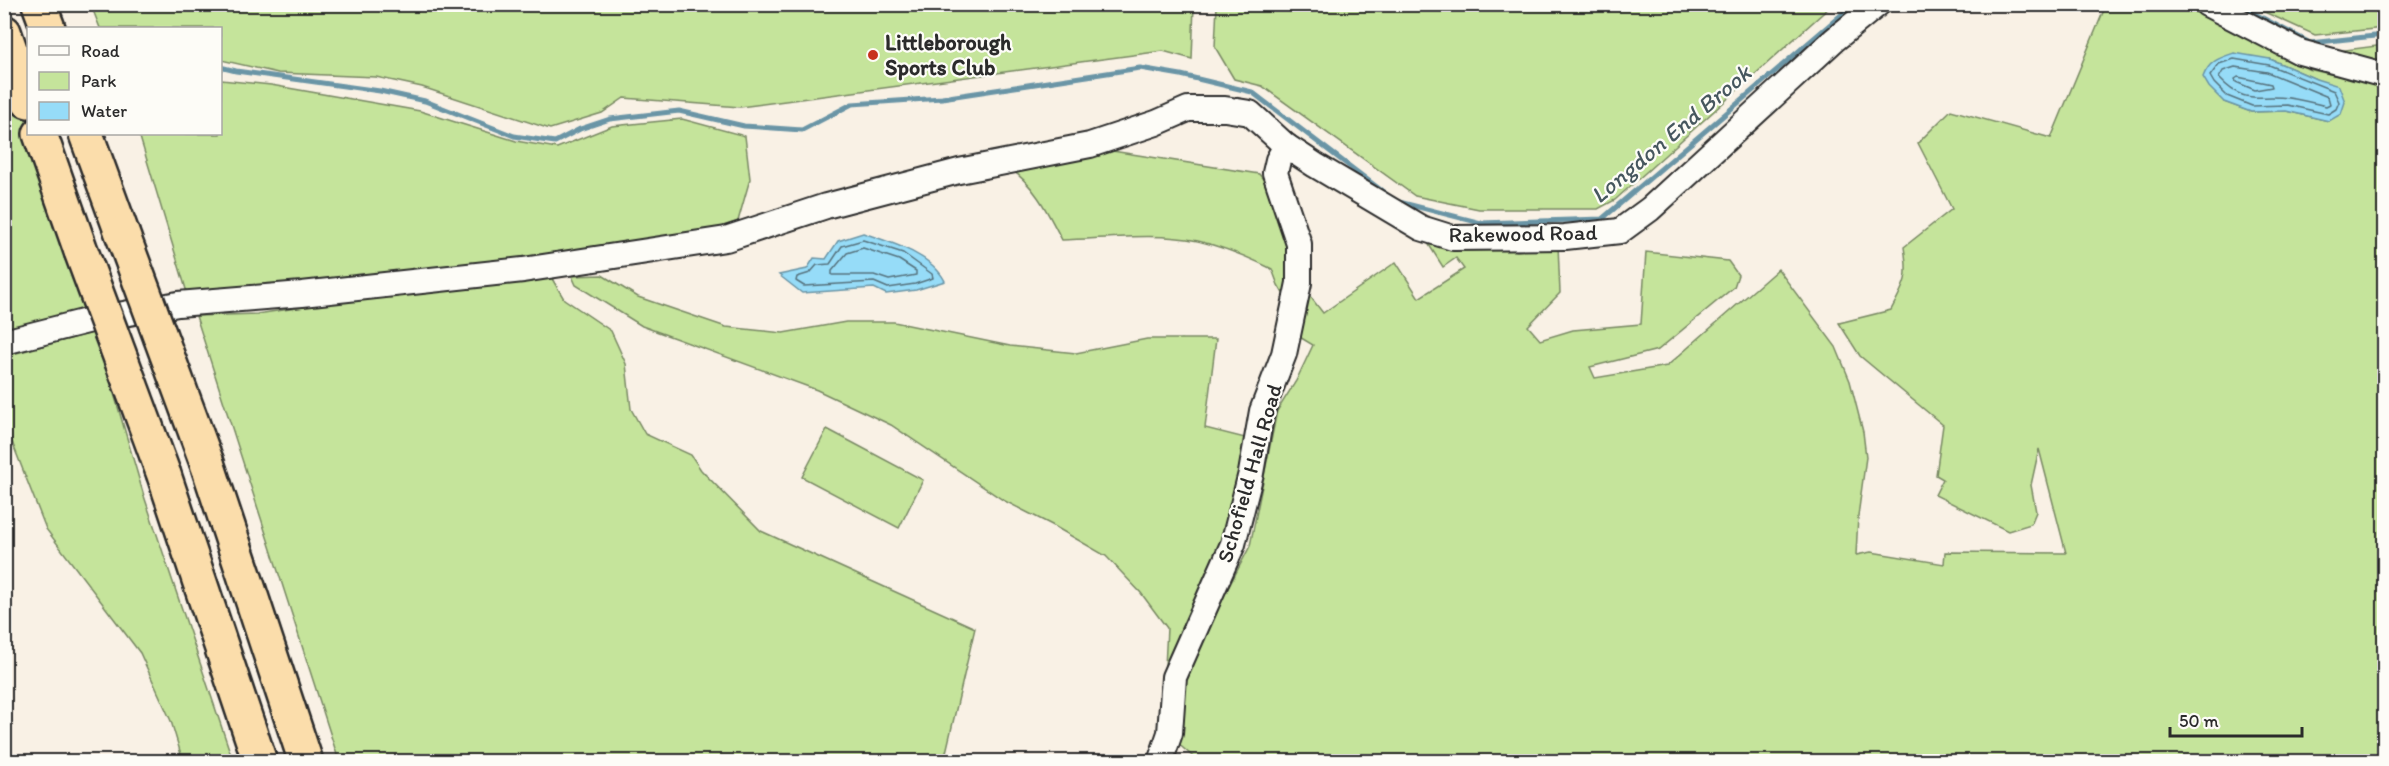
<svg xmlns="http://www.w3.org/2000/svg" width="2389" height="766" viewBox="0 0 2389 766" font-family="Itim,sans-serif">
	<rect width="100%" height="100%" fill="#f9f1e5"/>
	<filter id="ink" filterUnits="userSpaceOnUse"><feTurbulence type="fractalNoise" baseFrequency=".0167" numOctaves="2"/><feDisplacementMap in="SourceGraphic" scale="12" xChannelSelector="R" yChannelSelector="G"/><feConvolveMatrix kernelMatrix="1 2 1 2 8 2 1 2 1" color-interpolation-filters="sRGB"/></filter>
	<g filter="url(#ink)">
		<g fill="#c5e49b" stroke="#788863" stroke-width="1.5" fill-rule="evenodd">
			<path d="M 91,5 L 1194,4 L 1194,5 L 1192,59 L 1163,51 L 740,107 L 624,98 L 602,113 L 550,129 L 422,87 L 376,77 L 278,73 L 221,60 L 220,28 L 100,28 Z"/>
			<path d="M 1217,5 L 1217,4 L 1832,5 L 1615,200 L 1598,209 L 1479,209 L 1415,196 L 1262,86 L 1234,79 L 1215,47 Z"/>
			<path d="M 2106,5 L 2191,5 L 2308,69 L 2384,86 L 2384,761 L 1199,762 L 1175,741 L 1185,698 L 1188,665 L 1250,546 L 1277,411 L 1296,381 L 1313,345 L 1298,336 L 1306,291 L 1323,313 L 1396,262 L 1419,298 L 1464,269 L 1456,258 L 1443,267 L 1426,240 L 1496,245 L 1517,251 L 1558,245 L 1560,293 L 1528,326 L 1540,340 L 1573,330 L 1641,324 L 1646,252 L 1728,261 L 1738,275 L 1734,287 L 1658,350 L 1590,367 L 1595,378 L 1667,366 L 1778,269 L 1836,347 L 1850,381 L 1863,432 L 1866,457 L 1858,516 L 1856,555 L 1871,552 L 1944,564 L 1945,552 L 2066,553 L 2039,449 L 2031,485 L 2036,512 L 2031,524 L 2008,531 L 1935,495 L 1943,479 L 1936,475 L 1943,425 L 1860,356 L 1839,323 L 1891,310 C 1906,282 1909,278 1904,247 L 1952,209 L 1918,143 L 1951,110 L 2051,138 ZM 2270,59 L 2316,79 L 2329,121 L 2286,111 L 2251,112 L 2224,102 Z"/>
			<path d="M 2249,5 L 2384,5 L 2384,28 L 2315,35 Z"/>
			<path d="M 2384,45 L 2384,65 L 2322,53 Z"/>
			<path d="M 13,76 L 28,122 L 28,134 L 92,314 L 5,335 L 4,79 Z"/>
			<path d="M 221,80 L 271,85 L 420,111 L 516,141 L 557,148 L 612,126 L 682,119 L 745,136 L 750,179 L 736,228 L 424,277 L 188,296 L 139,134 L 220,134 Z"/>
			<path d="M 1106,150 L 1259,174 L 1272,191 L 1287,229 L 1287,300 L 1278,285 L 1272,269 C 1248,257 1224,247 1198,241 C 1154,232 1106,239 1062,240 C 1048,213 1035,185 1009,168 Z"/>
			<path d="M 602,275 L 638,297 L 726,327 L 783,333 L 846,322 L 894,322 L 1010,346 L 1076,353 L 1147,339 L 1216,339 L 1205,428 L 1249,439 L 1228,539 L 1164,686 L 1167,628 L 1141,593 L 1106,556 L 1052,525 L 1003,500 L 891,425 L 817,390 L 642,326 L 576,285 L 572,276 Z"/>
			<path d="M 551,277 L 564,299 L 611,331 L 626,364 L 631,409 L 645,434 L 691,455 L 701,470 L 761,531 L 975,628 L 944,761 L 339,761 L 196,316 L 257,314 L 350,300 Z"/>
			<path d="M 96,332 L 144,496 L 233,761 L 183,761 L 171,721 L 140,653 L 46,529 L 5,424 L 5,356 Z"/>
			<path d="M 827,429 L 923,480 L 899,528 L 802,477 Z"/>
		</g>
		<g fill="#96dcf8" stroke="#6b95a6" stroke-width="1.5">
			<path d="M 2234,53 L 2270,59 L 2316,79 L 2339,86 L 2345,102 L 2341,114 L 2329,121 L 2286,111 L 2251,112 L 2224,102 L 2209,87 L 2203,77 C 2209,61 2219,58 2234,53 Z"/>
			<path d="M 863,233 C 890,242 931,254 945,281 L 916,290 L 886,294 L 874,288 L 802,293 L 779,275 L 807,269 L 814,258 L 826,259 L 838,241 Z"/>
		</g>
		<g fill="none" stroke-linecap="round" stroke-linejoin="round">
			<g stroke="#56727d" stroke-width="1.5">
				<path d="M 2234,59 L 2269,65 L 2334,91 L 2339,102 L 2336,109 L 2328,114 L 2287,105 L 2252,106 L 2227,96 L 2214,83 L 2210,76 L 2219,64 Z"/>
				<path d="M 2235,67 L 2267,72 L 2328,97 L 2330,104 L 2326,106 C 2314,103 2302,100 2289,98 C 2257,94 2245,106 2219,78 L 2223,71 Z"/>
				<path d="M 2238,77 L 2271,84 L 2272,87 L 2255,90 L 2236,82 L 2235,79 Z"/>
				<path d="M 863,240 L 903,253 L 932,274 L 933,278 L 915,284 L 888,288 L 874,282 L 804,286 L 796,281 L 797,277 L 810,273 L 817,265 L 830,264 L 842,246 Z"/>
				<path d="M 863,248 L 899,260 L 916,271 L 916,275 L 889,280 L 874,275 L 832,275 L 832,271 L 847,253 Z"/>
			</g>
			<g stroke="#6b95a6" stroke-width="5">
				<path d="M 2236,4 L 2310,43 L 2384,35"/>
				<path d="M 220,67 L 236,71 L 380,91 L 425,101 L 514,136 L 555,142 L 580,129 L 610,119 L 679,111 L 744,126 L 802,130 L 852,104 L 942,98 L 1140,68 L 1181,75 L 1252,92 L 1386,194"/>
				<path d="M 1399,202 L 1481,223 L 1602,219 L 1854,4"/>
			</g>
			<g stroke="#2b2b2b" stroke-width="28">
				<g id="minor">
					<path d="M 2207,4 L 2300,52 L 2384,75"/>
					<path d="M 4,342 L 91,320 L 178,304 L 302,294 L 523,270 L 726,239 L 826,206 L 959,171 L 1090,145 L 1156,123 L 1188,109 L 1225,109 L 1250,113 L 1286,146 L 1315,165 L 1421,228 L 1453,238 L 1565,237 L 1620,231 L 1650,209 L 1834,40 L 1878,4"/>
					<path d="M 1160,762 L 1170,733 L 1174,677 L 1233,544 L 1251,473 L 1262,411 L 1284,354 L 1299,283 L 1299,244 L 1275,173 L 1278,160 L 1286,146"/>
				</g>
			</g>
			<g stroke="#2b2b2b" stroke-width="38">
				<g id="highway">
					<path d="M 39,4 L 48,28"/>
					<path d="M 4,32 L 28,101"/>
					<path d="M 40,134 L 81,251"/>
					<path d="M 86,134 L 122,233"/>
					<path d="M 207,463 L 306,762"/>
					<path d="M 164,475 L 260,762"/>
				</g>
			</g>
			<use href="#minor" stroke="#fdfcf7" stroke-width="24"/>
			<use href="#highway" stroke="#fbddab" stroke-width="33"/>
			<g stroke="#2b2b2b" stroke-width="38" stroke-linecap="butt">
				<g id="highway-bridge">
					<path d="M 122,233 L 207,463"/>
					<path d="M 81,251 L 164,475"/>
				</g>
			</g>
			<use href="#highway-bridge" stroke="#fbddab" stroke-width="33"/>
		</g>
	</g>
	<circle fill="#c8321e" stroke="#fdfcf7" stroke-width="2" cx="873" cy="55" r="6"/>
	<g text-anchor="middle" stroke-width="4.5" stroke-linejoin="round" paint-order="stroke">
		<g font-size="22" font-weight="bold" fill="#2b2b2b" stroke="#fdfcf7" text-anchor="start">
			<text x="885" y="50">Littleborough<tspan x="885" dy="25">Sports Club</tspan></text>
		</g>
		<g font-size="22" fill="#2b2b2b" stroke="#fdfcf7">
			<text transform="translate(1523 233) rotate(-1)" y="8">Rakewood Road</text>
			<text transform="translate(1249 473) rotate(-74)" y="8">Schofield Hall Road</text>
		</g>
		<g font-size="24" font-style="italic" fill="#46575e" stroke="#fdfcf7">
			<text transform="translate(1671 134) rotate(-40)" y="8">Longdon End Brook</text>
		</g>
	</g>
	<rect width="2389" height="766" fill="none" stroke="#fdfcf7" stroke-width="24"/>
	<rect x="12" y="12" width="2365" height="742" fill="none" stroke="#2b2b2b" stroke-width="2" filter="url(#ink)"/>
	<rect x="27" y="27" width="195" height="108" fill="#fdfcf7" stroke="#a9a8a5" stroke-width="1.5"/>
	<rect x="39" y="46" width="30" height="9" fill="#fdfcf7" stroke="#a9a8a5" stroke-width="1.5"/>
	<text x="81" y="57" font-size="18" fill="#2b2b2b">Road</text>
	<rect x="39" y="72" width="30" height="18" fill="#c5e49b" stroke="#a9a8a5" stroke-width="1.5"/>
	<text x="81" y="87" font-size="18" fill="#2b2b2b">Park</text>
	<rect x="39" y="102" width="30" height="18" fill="#96dcf8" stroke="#a9a8a5" stroke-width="1.5"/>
	<text x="81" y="117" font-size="18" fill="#2b2b2b">Water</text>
	<path d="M2170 727v9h132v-9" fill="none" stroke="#2b2b2b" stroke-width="3"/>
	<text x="2179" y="727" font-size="18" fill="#2b2b2b" stroke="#fdfcf7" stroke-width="4.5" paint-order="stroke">50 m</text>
</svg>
